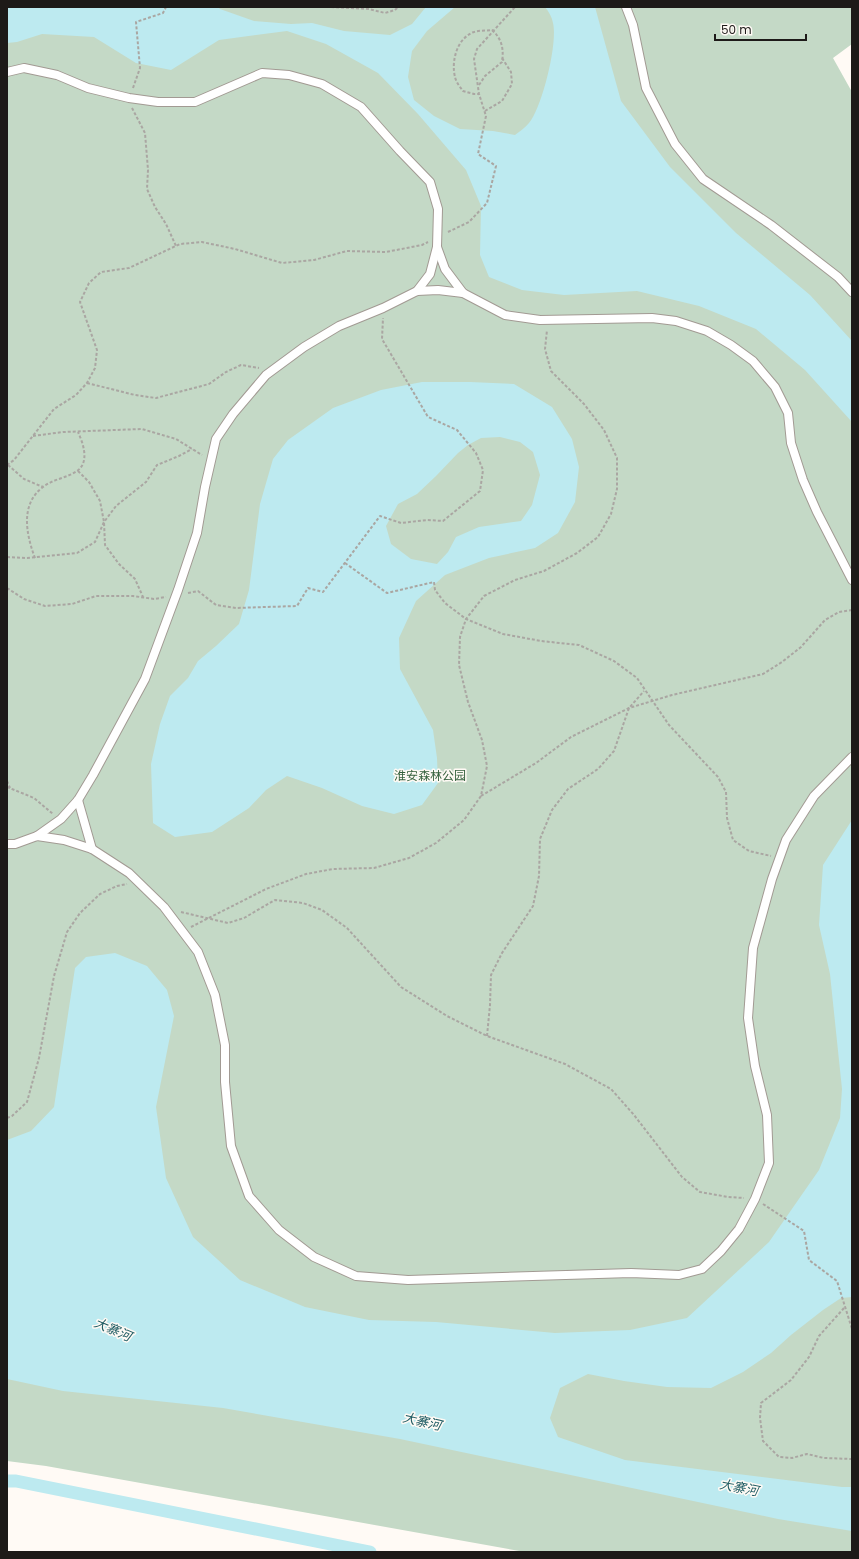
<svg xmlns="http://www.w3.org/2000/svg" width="859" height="1559" viewBox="0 0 859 1559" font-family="Poppins,'Noto Sans SC',sans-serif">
	<rect width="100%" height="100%" fill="#fffaf5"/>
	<path fill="#c4d9c6" d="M 7,7 L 852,7 L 852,44 L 833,58 L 852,92 L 852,1552 L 525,1552 L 46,1466 L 7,1461 Z"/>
	<g fill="#bdeaf0" fill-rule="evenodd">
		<path d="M 7,7 L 218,7 L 220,9 L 254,21 L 291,24 L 312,23 L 344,31 L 390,35 L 412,24 L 426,7 L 455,7 L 427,31 L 412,51 L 408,77 L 414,100 L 434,116 L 460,129 L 493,131 L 515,135 C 519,132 525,128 529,123 C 542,108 558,43 553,23 C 552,17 549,12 545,7 L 595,7 L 621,101 L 670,167 L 736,233 L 810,295 L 852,341 L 852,422 L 805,370 L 756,329 L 699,306 L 637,291 L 564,295 L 522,290 L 489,277 L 480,255 L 481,206 L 466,170 L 418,114 L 378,73 L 326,44 L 287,31 L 219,40 L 171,70 L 136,63 L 94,37 L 42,34 L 17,42 L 7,43 Z"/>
		<path d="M 422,382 L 470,382 L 514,384 L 552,407 L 572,439 L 579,467 L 575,502 L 558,533 L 535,548 L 489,558 L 445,575 L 416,601 L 399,638 L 400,669 L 433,730 L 437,758 L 438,783 L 422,805 L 394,814 L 362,806 L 322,788 L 287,776 L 266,790 L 249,808 L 212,832 L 175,837 L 153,823 L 151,764 L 160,724 L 170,696 L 188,678 L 198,661 L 216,646 L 239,624 L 249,590 L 260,504 L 273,459 L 288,440 L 333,408 L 381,390 ZM 500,437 L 520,442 L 533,452 L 540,475 L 532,505 L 521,521 L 479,527 L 456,537 L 448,552 L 437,564 L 411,559 L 391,544 L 386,526 L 398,504 L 417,494 L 436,476 L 458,453 L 468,445 L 481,438 Z"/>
		<path d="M 852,820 L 852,1297 L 841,1298 L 823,1310 L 791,1335 L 771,1353 L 743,1372 L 711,1388 L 667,1387 L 624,1381 L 588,1374 L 560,1388 L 550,1418 L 558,1437 L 625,1460 L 842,1487 L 852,1487 L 852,1531 L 778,1519 L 400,1439 L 223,1408 L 63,1391 L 7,1379 L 7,1140 L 31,1131 L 54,1107 L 75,968 L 86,957 L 115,953 L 147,966 L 167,990 L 174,1016 L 156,1107 L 166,1178 L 193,1237 L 240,1280 L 305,1307 L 369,1320 L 436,1322 L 555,1333 L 630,1330 L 687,1318 L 769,1242 L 819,1170 L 840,1118 L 842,1089 L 830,974 L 819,925 L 823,865 Z"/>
	</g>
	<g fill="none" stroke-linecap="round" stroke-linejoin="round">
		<path stroke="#bdeaf0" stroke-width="13" d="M 7,1481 L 16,1481 L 370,1552"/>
		<g stroke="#a29a93" stroke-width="10">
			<g id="pedestrian">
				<path d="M 626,7 L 633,25 L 646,88 L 675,144 L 703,179 L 771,225 L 838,277 L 852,292"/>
				<path d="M 7,72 L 24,68 L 57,75 L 88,88 L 129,98 L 158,102 L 195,102 L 262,73 L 289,75 L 322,84 L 361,107 L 400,151 L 430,182 L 438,209 L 437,247 L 445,269 L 463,293 L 505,315 L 540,320 L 652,318 L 676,321 L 707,331 L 731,345 L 753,361 L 775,387 L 788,413 L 791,443 L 803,480 L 817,512 L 852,580"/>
				<path d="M 417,291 L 430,274 L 437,247"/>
				<path d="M 78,800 L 92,849"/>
				<path d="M 37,836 L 61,819 L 78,800 L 93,775 L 145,679 L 178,590 L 197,533 L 205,487 L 216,439 L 233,414 L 266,375 L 304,347 L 339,326 L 383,308 L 417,291 L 438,290 L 463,293"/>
				<path d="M 7,844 L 15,844 L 37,836 L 64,840 L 92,849 L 129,873 L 164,907 L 198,952 L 215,995 L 225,1045 L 225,1082 L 231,1146 L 249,1196 L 279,1230 L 314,1257 L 356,1276 L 408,1280 L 631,1273 L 679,1275 L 702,1269 L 721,1251 L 739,1229 L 755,1199 L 769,1163 L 767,1115 L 755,1066 L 748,1018 L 753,948 L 772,879 L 786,840 L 814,796 L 852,757"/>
			</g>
		</g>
		<g stroke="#aaa6a2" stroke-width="2" stroke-dasharray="3 2" stroke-linecap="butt">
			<path d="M 331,7 L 369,9 L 385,13 L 395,10 L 398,7"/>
			<path d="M 479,85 L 485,76 L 502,62 C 504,49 502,39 492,30 C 486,31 479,30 474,32 C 457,38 451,61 455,77 C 456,82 460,87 463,91 L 474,94 L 479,94"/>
			<path d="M 133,88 L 140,68 L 136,22 L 163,13 L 166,7"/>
			<path d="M 132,108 L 145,133 L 148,170 L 147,189 L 155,207 L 166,224 L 176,246"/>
			<path d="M 485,111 L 502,101 L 512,84 L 511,72 L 502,58"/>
			<path d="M 448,232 L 469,222 L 487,203 L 496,166 L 478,154 L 486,116 L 479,94 L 474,59 L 477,49 L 515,7"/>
			<path d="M 87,383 L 135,395 L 156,398 L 209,384 L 226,372 L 241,365 L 259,368"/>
			<path d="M 33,436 L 63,432 L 142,429 L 176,439 L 202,455"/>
			<path d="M 7,465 L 14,460 L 54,409 L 76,395 L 87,383 L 95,368 L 97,350 L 80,302 L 89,283 L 101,272 L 129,268 L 180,244 L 202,242 L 235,249 L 282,263 L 314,260 L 347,251 L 386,252 L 422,245 L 428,242"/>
			<path d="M 8,465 L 24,479 L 43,487"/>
			<path d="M 78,471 L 89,482 L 100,501 L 104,522 L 105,545 L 119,564 L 135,579 L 143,597"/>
			<path d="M 7,557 L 27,558 L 77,553 L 95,542 L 104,522 L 116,506 L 146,482 L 157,465 L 179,456 L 192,449"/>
			<path d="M 35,558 C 26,534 20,504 43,487 C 53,479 67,478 77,471 C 90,462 83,443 78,432"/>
			<path d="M 345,563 L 387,593 L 434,582 L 435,590 L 445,603 L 466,619 L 503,634 L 541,641 L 579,645 L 614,661 L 637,678 L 669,725 L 718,777 L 726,792 L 727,818 L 733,840 L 749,851 L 771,856"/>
			<path d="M 7,588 L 24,599 L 45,606 L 72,604 L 96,596 L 133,596 L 154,599 L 166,597"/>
			<path d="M 188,593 L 198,591 L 216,605 L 236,608 L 297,606 L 308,588 L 323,592 L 380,516 L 401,523 L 427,520 L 443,521 L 480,491 L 483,470 L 476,453 L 457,430 L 428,417 L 382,339 L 383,318"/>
			<path d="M 7,781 L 10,788"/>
			<path d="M 7,787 L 34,798 L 53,814"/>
			<path d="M 481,796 L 536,763 L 571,737 L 629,708 L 672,695 L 763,674 L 782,662 L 801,647 L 825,620 L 839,612 L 852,610"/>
			<path d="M 181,912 L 228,923 L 244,918 L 275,900 L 303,903 L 322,910 L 347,928 L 401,987 L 447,1016 L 487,1036 L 565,1064 L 611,1089 L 634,1115 L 682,1177 L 700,1192 L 728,1197 L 744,1198"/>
			<path d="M 191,927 L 266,889 L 306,874 L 333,869 L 374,868 L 409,858 L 436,843 L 464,820 L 481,796 L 487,766 L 482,740 L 468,702 L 459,665 L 460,637 L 466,619 L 484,596 L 515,580 L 544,571 L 577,553 L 598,537 L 611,514 L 617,489 L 617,458 L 604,430 L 584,404 L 551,371 L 545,349 L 547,330"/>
			<path d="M 487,1036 L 490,1005 L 491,975 L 502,953 L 533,906 L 539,876 L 540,839 L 552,810 L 568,789 L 598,769 L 614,751 L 629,708 L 644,691"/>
			<path d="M 7,1118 L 12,1116 L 27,1102 L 39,1058 L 54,976 L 67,932 L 80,913 L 100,894 L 117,886 L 127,884"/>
			<path d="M 763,1204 L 804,1231 L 809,1260 L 837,1281 L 852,1329"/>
			<path d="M 844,1308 L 819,1336 L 809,1357 L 791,1380 L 761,1403 L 760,1418 L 763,1441 L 779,1457 L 792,1458 L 807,1454 L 824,1458 L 852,1459"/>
		</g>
		<use href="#pedestrian" stroke="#fff" stroke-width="8"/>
	</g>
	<g text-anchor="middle" stroke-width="3" stroke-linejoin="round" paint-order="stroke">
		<g font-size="12" fill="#335f3b" stroke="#fffaf5">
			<text x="430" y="780">淮安森林公园</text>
		</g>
		<g font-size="13" font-style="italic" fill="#225e65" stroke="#fffaf5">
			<text transform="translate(113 1329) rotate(23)" y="5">大寨河</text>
			<text transform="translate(422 1421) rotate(13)" y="5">大寨河</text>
			<text transform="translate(739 1487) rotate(11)" y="5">大寨河</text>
		</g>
	</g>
	<rect width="859" height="1559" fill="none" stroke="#1d1a18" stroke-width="16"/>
	<path d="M715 34v6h91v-6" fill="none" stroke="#1d1a18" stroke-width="2"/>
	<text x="721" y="34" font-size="12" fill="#1d1a18" stroke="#fffaf5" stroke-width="3" paint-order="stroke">50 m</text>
</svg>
